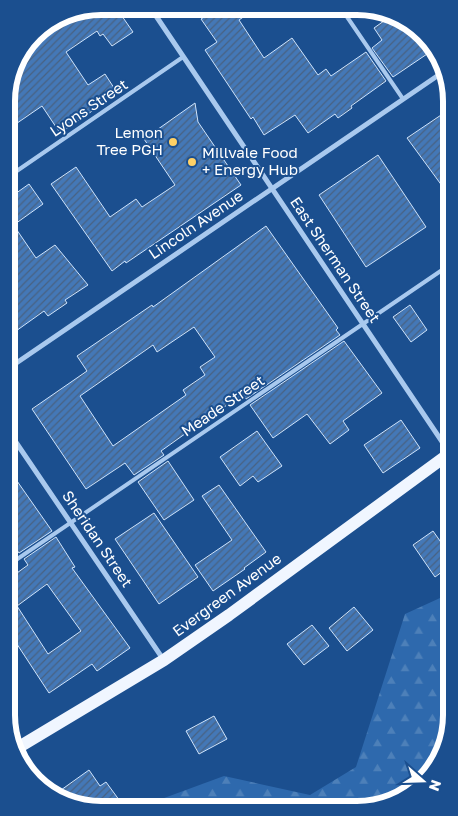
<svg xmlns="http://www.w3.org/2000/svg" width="458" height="816" viewBox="0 0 458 816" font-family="'Golos Text',sans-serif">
	<defs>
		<pattern id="forest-firs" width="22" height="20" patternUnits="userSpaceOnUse" patternTransform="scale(1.25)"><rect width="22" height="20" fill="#2e69ad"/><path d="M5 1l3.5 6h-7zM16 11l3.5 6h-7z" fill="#4d80b9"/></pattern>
		<pattern id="building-hatch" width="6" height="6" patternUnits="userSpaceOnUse" patternTransform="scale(1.25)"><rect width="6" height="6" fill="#4478b7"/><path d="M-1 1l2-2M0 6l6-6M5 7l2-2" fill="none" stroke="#486282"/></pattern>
	</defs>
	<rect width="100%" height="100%" fill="#1b4f8f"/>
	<path fill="url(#forest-firs)" d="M 451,593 L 452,722 L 432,773 L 388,805 L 137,808 L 224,776 L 310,795 L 356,767 L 405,614 Z"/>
	<g fill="url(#building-hatch)" stroke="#cfe3fa" fill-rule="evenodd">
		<path d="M 101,6 L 115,6 L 133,32 L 112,46 L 103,34 L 100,36 L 97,31 L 66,52 L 88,85 L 105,74 L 116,91 L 99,102 L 101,105 L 60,133 L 42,106 L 7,130 L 7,89 L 38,30 Z"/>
		<path d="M 219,7 L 258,7 L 239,20 L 264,58 L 292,38 L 318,75 L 326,69 L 331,76 L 366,52 L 386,81 L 351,106 L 352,108 L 338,118 L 335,114 L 308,133 L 295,115 L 264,135 L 253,117 L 251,119 L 205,50 L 217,42 L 201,19 Z"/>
		<path d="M 391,16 L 419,29 L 433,50 L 393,77 L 372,48 L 382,40 L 374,28 Z"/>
		<path d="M 195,103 L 198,122 L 241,185 L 126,263 L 125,261 L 112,271 L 51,184 L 76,167 L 110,217 L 136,199 L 142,207 L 175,185 L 144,139 Z"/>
		<path d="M 447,111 L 447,131 L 448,194 L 407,138 Z"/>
		<path d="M 378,155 L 426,227 L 366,267 L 319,195 Z"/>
		<path d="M 29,184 L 43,204 L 15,224 L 8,213 L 8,199 Z"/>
		<path d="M 8,217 L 36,258 L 55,245 L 88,285 L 65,300 L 67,303 L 48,316 L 44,311 L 9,336 Z"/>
		<path d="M 266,226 L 338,328 L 336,330 L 340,335 L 246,399 L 242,395 L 203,421 L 161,451 L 164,455 L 134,475 L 125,463 L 86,489 L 32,409 L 87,371 L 77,356 L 152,305 L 153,307 ZM 194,327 L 215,357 L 200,367 L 205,375 L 183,390 L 186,395 L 113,446 L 80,396 L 153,345 L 157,352 Z"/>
		<path d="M 410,305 L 427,330 L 411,342 L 393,317 Z"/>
		<path d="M 344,341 L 382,393 L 343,421 L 349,430 L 330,444 L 307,414 L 273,438 L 250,405 Z"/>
		<path d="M 401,420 L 420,448 L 383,473 L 364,445 Z"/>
		<path d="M 257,431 L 282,466 L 258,482 L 253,476 L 240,486 L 220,457 Z"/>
		<path d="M 168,461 L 194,500 L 164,520 L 138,482 Z"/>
		<path d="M 10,471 L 52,531 L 19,553 L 10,540 Z"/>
		<path d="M 219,485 L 266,552 L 244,568 L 245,569 L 213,591 L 195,565 L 232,540 L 202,496 Z"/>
		<path d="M 154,513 L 198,577 L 159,604 L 115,539 Z"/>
		<path d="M 433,531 L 450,555 L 450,566 L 435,577 L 413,545 Z"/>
		<path d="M 56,537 L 75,567 L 72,568 L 130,648 L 97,671 L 92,664 L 49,693 L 11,635 L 10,578 L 28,565 L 24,559 ZM 47,584 L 81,631 L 48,654 L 17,606 Z"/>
		<path d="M 354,607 L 373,630 L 347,651 L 329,628 Z"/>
		<path d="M 312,625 L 329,646 L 304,665 L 287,644 Z"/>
		<path d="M 214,716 L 227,739 L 199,754 L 186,731 Z"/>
		<path d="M 89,770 L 100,786 L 106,782 L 125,808 L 103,809 L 97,801 L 87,809 L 54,795 Z"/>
	</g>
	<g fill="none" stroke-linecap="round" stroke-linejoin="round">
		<g stroke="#a9c9ee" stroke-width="4">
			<path d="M 341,8 L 403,99"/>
			<path d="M 156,16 L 170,7"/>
			<path d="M 8,177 L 183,57"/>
			<path d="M 10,564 L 448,266"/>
		</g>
		<g stroke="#a9c9ee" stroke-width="5">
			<path d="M 150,7 L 449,452"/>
			<path d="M 9,368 L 446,70"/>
			<path d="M 9,432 L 163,659"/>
		</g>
		<path stroke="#f0f6ff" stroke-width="12" d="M 14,750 L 164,660 L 229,615 L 450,453"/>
	</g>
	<g fill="#ffd166" stroke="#1b4f8f" stroke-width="2">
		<circle cx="173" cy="142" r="5"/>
		<circle cx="192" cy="162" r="5"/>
	</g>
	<g text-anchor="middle" stroke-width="4" stroke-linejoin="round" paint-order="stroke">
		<g font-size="15" fill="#fff" stroke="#1b4f8f">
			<text transform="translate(89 108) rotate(-34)" y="5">Lyons Street</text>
			<text transform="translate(196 225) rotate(-34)" y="5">Lincoln Avenue</text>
			<text transform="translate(335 260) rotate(56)" y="5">East Sherman Street</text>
			<text transform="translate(223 406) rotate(-34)" y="5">Meade Street</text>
			<text transform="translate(97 539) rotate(56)" y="5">Sheridan Street</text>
			<text transform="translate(227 595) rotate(-36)" y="5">Evergreen Avenue</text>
		</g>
		<g font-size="15" fill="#fff" stroke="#1b4f8f" text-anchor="end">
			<text x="163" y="138">Lemon<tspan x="163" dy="17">Tree PGH</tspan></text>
			<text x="202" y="158" text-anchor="start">Millvale Food<tspan x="202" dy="17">+ Energy Hub</tspan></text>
		</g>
	</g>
	<path d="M0 0H458V816H0ZM101 15H357A86 86 0 0 1 443 101V715A86 86 0 0 1 357 801H101A86 86 0 0 1 15 715V101A86 86 0 0 1 101 15Z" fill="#1b4f8f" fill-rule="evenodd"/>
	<path fill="none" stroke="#fff" stroke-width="6" d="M101 15H357A86 86 0 0 1 443 101V715A86 86 0 0 1 357 801H101A86 86 0 0 1 15 715V101A86 86 0 0 1 101 15Z"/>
	<g transform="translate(423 781) rotate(110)" stroke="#1b4f8f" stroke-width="4" paint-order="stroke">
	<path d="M0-4L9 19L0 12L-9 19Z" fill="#ffffff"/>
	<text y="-8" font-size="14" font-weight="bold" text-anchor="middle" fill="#ffffff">N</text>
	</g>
</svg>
